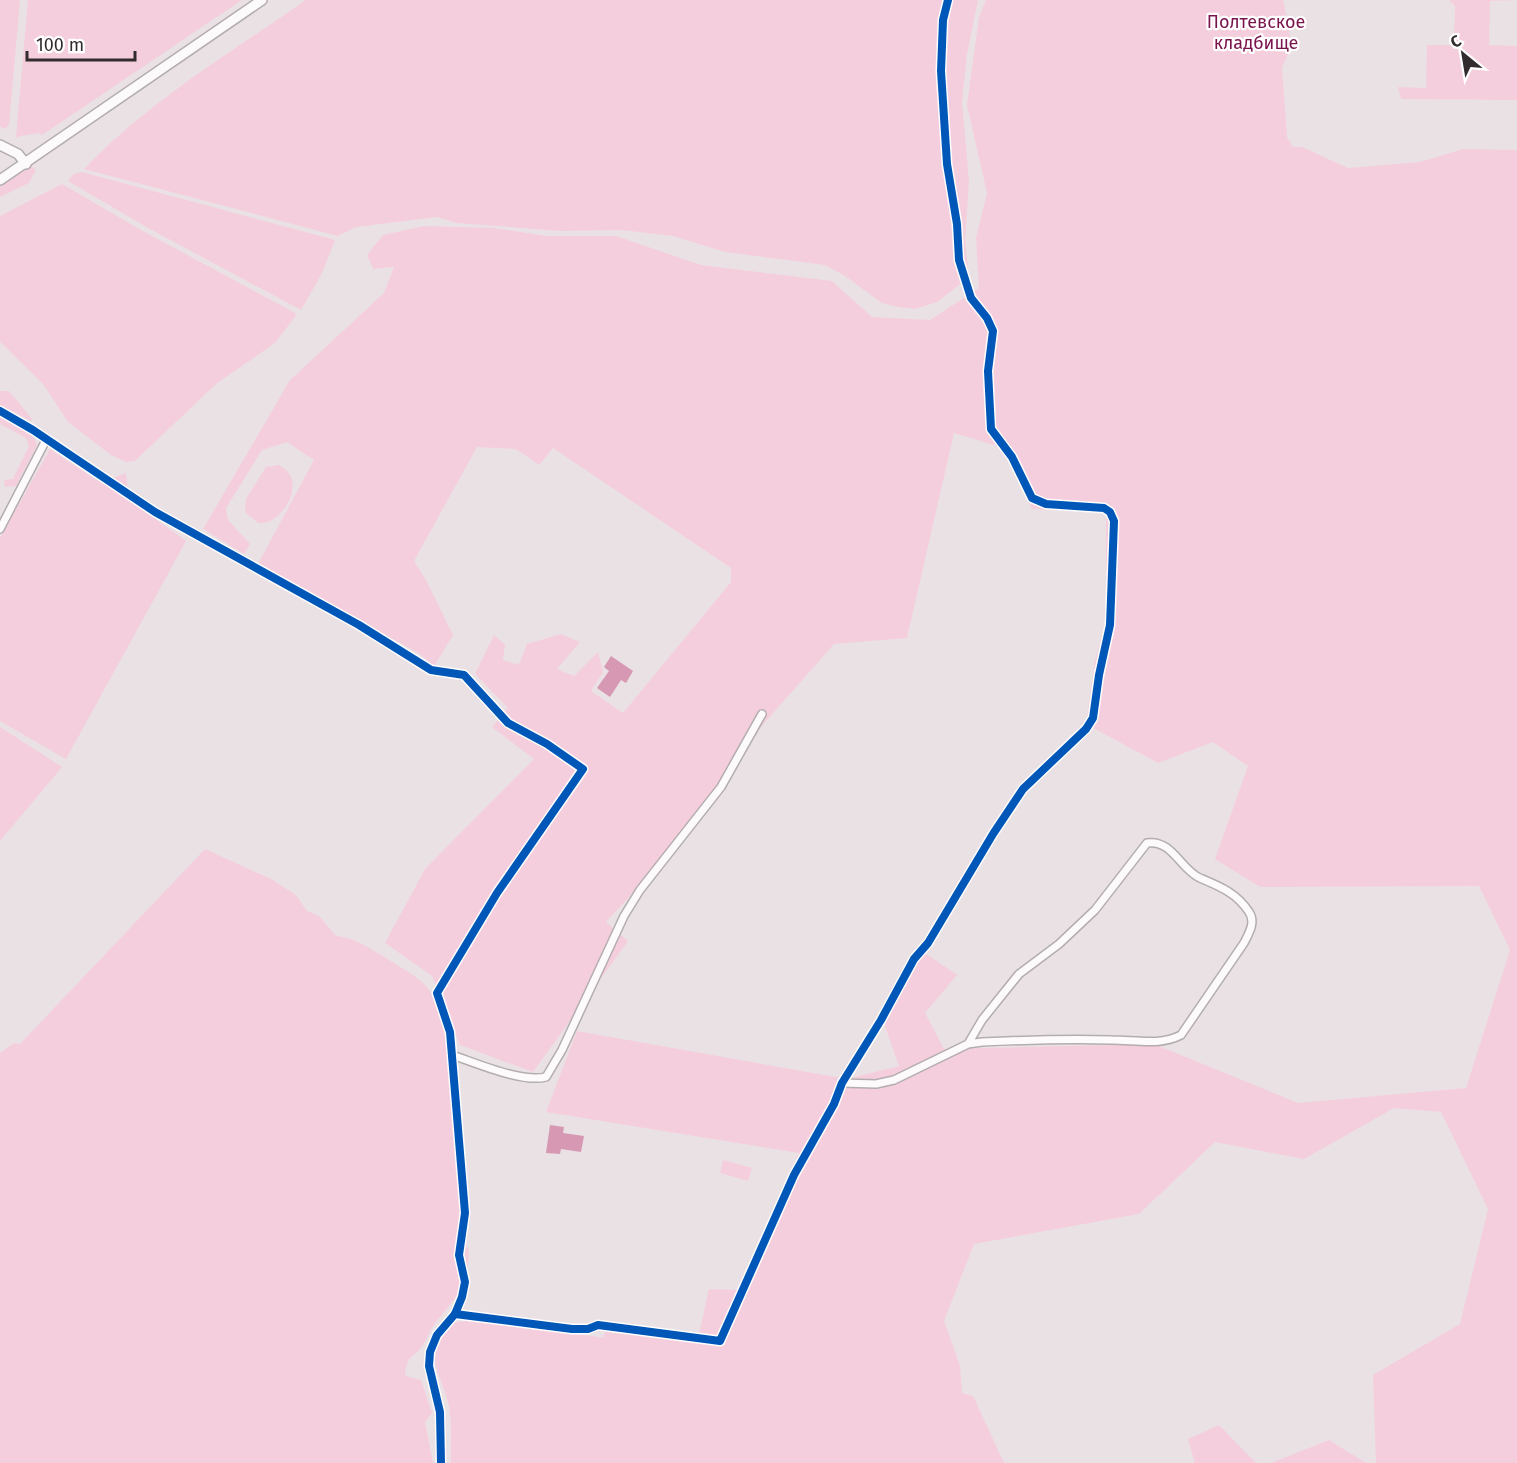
<svg xmlns="http://www.w3.org/2000/svg" width="1517" height="1463" viewBox="0 0 1517 1463" font-family="'Fira Sans',sans-serif">
	<rect width="100%" height="100%" fill="#eae1e4"/>
	<g fill="#f5cedd">
		<path d="M 0,0 L 20,0 L 9,125 L 5,129 L 0,127 Z"/>
		<path d="M 28,0 L 242,0 L 42,135 L 39,133 L 16,137 Z"/>
		<path d="M 306,0 L 978,0 L 967,54 L 962,101 L 969,182 L 965,239 L 968,270 L 959,285 L 937,302 L 915,309 L 898,307 L 882,303 L 845,276 L 825,265 L 725,252 L 673,236 L 621,230 L 560,231 L 457,223 L 437,217 L 356,227 L 338,236 L 84,169 C 148,102 230,53 306,0 Z"/>
		<path d="M 986,0 L 1283,0 L 1292,45 L 1282,68 L 1287,137 L 1293,147 L 1302,147 L 1348,168 L 1420,162 L 1463,149 L 1517,150 L 1517,1463 L 1376,1463 L 1373,1375 L 1460,1324 L 1488,1209 L 1441,1112 L 1394,1108 L 1304,1159 L 1215,1142 L 1139,1214 L 974,1244 L 944,1321 L 960,1366 L 962,1393 L 973,1396 L 1004,1463 L 451,1463 C 450,1444 453,1420 448,1402 C 437,1362 424,1363 449,1323 L 482,1319 L 604,1338 L 606,1322 L 699,1334 L 709,1289 L 738,1290 L 799,1153 L 546,1112 L 577,1031 L 847,1079 L 899,1066 L 882,1018 L 922,951 L 957,975 L 925,1013 L 944,1049 L 1154,1044 L 1298,1103 L 1466,1088 L 1510,950 L 1479,886 L 1260,887 L 1215,859 L 1248,766 L 1213,742 L 1158,763 L 1086,724 L 1095,661 L 1106,621 L 1106,512 L 1032,509 L 1001,447 L 954,433 L 907,638 L 834,644 L 760,728 L 702,817 L 606,922 L 628,941 L 533,1072 L 460,1045 L 432,976 L 385,943 L 425,869 L 534,759 L 492,727 L 508,708 L 475,674 L 494,635 L 505,645 L 503,660 L 519,665 L 527,644 L 561,634 L 580,642 L 557,669 L 574,676 L 598,652 L 603,672 L 591,691 L 623,713 L 731,582 L 731,568 L 553,448 L 539,465 L 516,449 L 477,447 L 414,561 L 427,582 L 453,635 L 434,666 L 420,654 L 258,564 L 314,460 L 287,442 L 262,450 L 226,508 L 228,520 L 250,544 L 244,554 L 203,529 L 290,380 L 384,293 L 394,267 L 373,269 L 367,255 L 383,235 L 424,226 L 494,228 L 547,236 L 616,236 L 701,265 L 832,281 L 872,317 L 930,320 L 979,288 L 976,238 L 987,193 L 967,105 L 979,17 Z"/>
		<path d="M 1449,0 L 1516,0 L 1490,1 L 1489,45 L 1517,46 L 1517,100 L 1401,99 L 1398,87 L 1426,88 L 1427,45 L 1454,45 L 1455,6 Z"/>
		<path d="M 30,166 L 36,170 L 29,183 L 0,197 L 0,187 Z"/>
		<path d="M 82,172 L 335,240 L 322,273 L 301,310 L 148,228 L 68,181 L 74,174 Z"/>
		<path d="M 62,184 L 141,230 L 297,314 L 275,343 L 216,384 L 135,461 L 126,462 L 111,455 L 68,422 L 43,384 L 0,342 L 0,216 Z"/>
		<path d="M 0,391 L 9,391 L 32,419 L 31,421 L 0,405 Z"/>
		<path d="M 0,416 L 32,434 L 37,445 L 16,486 L 5,487 L 4,480 L 13,479 L 29,446 L 26,438 L 0,424 Z"/>
		<path d="M 50,449 L 98,481 L 106,474 L 113,478 L 126,473 L 128,490 L 122,495 L 186,541 L 66,759 L 0,721 L 0,538 Z"/>
		<path d="M 279,465 C 311,481 280,527 258,523 L 245,512 L 246,499 L 266,467 Z"/>
		<path d="M 0,727 L 62,767 L 0,841 Z"/>
		<path d="M 205,849 L 271,879 L 296,895 L 307,911 L 319,916 L 336,936 C 356,938 369,948 386,958 C 399,967 417,975 427,987 C 458,1024 458,1170 461,1221 L 460,1241 L 469,1249 C 468,1295 454,1296 432,1328 C 428,1333 427,1340 423,1345 C 414,1359 407,1352 405,1376 L 421,1380 L 432,1413 L 425,1422 L 433,1463 L 0,1463 L 0,1053 L 14,1043 L 20,1044 Z"/>
		<path d="M 723,1160 L 752,1168 L 748,1181 L 720,1173 Z"/>
		<path d="M 1219,1425 L 1256,1463 L 1195,1463 L 1188,1439 Z"/>
		<path d="M 1329,1440 L 1366,1463 L 1271,1463 Z"/>
	</g>
	<g fill="#d698b3">
		<path d="M 611,656 L 633,671 L 626,683 L 621,680 L 610,697 L 597,688 L 609,671 L 604,667 Z"/>
		<path d="M 550,1125 L 564,1127 L 563,1133 L 584,1136 L 581,1152 L 561,1149 L 560,1154 L 546,1153 Z"/>
	</g>
	<g fill="none" stroke-linecap="round" stroke-linejoin="round">
		<g stroke="#b4adaf" stroke-width="10">
			<g id="street">
				<path d="M 0,411 L 33,430 L 155,512 L 359,625 L 431,670 L 464,675 L 508,723 L 547,744 L 583,769 L 497,893 L 437,993 L 450,1032 L 465,1213 L 459,1255 L 465,1282 L 462,1297 L 455,1314 L 437,1335 L 430,1352 L 429,1366 L 440,1412 L 441,1463"/>
				<path d="M 0,529 L 46,440"/>
				<path d="M 452,1055 C 476,1063 522,1083 546,1077 L 562,1050 L 624,916 L 640,890 L 721,787 L 762,714"/>
				<path d="M 842,1083 L 876,1084 L 894,1080 L 968,1044 L 982,1042 C 1025,1040 1069,1039 1112,1040 C 1135,1040 1160,1046 1181,1035 L 1244,943 C 1249,933 1256,922 1249,912 C 1237,893 1219,886 1200,878 C 1181,870 1172,839 1147,843 L 1095,910 L 1059,944 L 1019,974 L 982,1020 L 968,1044"/>
				<path d="M 455,1314 L 572,1329 L 588,1329 L 598,1325 L 720,1341 L 794,1175 L 834,1104 L 842,1083 L 881,1020 L 914,959 L 928,943 L 993,834 L 1023,789 L 1086,729 L 1093,718 L 1099,675 L 1110,625 L 1114,521 L 1110,512 L 1104,508 L 1046,504 L 1032,498 L 1012,457 L 991,429 L 988,371 L 993,331 L 987,318 L 971,298 L 959,260 L 957,224 L 947,164 L 941,71 L 943,20 L 948,0"/>
			</g>
		</g>
		<g stroke="#b4adaf" stroke-width="12">
			<g id="secondary">
				<path d="M 0,145 L 18,154 L 26,164"/>
				<path d="M 0,180 L 262,0"/>
			</g>
		</g>
		<use href="#street" stroke="#fcfafb" stroke-width="7"/>
		<use href="#secondary" stroke="#fcfafb" stroke-width="9"/>
		<g stroke="#fff" stroke-width="11">
			<g id="cycleway">
				<path d="M 0,411 L 33,430 L 155,512 L 359,625 L 431,670 L 464,675 L 508,723 L 547,744 L 583,769 L 497,893 L 437,993 L 450,1032 L 465,1213 L 459,1255 L 465,1282 L 462,1297 L 455,1314 L 437,1335 L 430,1352 L 429,1366 L 440,1412 L 441,1463"/>
				<path d="M 455,1314 L 572,1329 L 588,1329 L 598,1325 L 720,1341 L 794,1175 L 834,1104 L 842,1083 L 881,1020 L 914,959 L 928,943 L 993,834 L 1023,789 L 1086,729 L 1093,718 L 1099,675 L 1110,625 L 1114,521 L 1110,512 L 1104,508 L 1046,504 L 1032,498 L 1012,457 L 991,429 L 988,371 L 993,331 L 987,318 L 971,298 L 959,260 L 957,224 L 947,164 L 941,71 L 943,20 L 948,0"/>
			</g>
		</g>
		<use href="#cycleway" stroke="#0057b8" stroke-width="8"/>
	</g>
	<g text-anchor="middle" stroke-width="4.5" stroke-linejoin="round" paint-order="stroke">
		<g font-size="18" fill="#78134c" stroke="#fff">
			<text x="1256" y="28">Полтевское<tspan x="1256" dy="21">кладбище</tspan></text>
		</g>
	</g>
	<g transform="translate(1463 54) rotate(330)" stroke="#ffffff" stroke-width="4.5" paint-order="stroke">
	<path d="M0-4.5L10 22L0 15L-10 22Z" fill="#322c2e"/>
	<text y="-9" font-size="16" font-weight="bold" text-anchor="middle" fill="#322c2e">С</text>
	</g>
	<path d="M27 51v9h108v-9" fill="none" stroke="#322c2e" stroke-width="3"/>
	<text x="36" y="51" font-size="18" fill="#322c2e" stroke="#ffffff" stroke-width="4.5" paint-order="stroke">100 m</text>
</svg>
